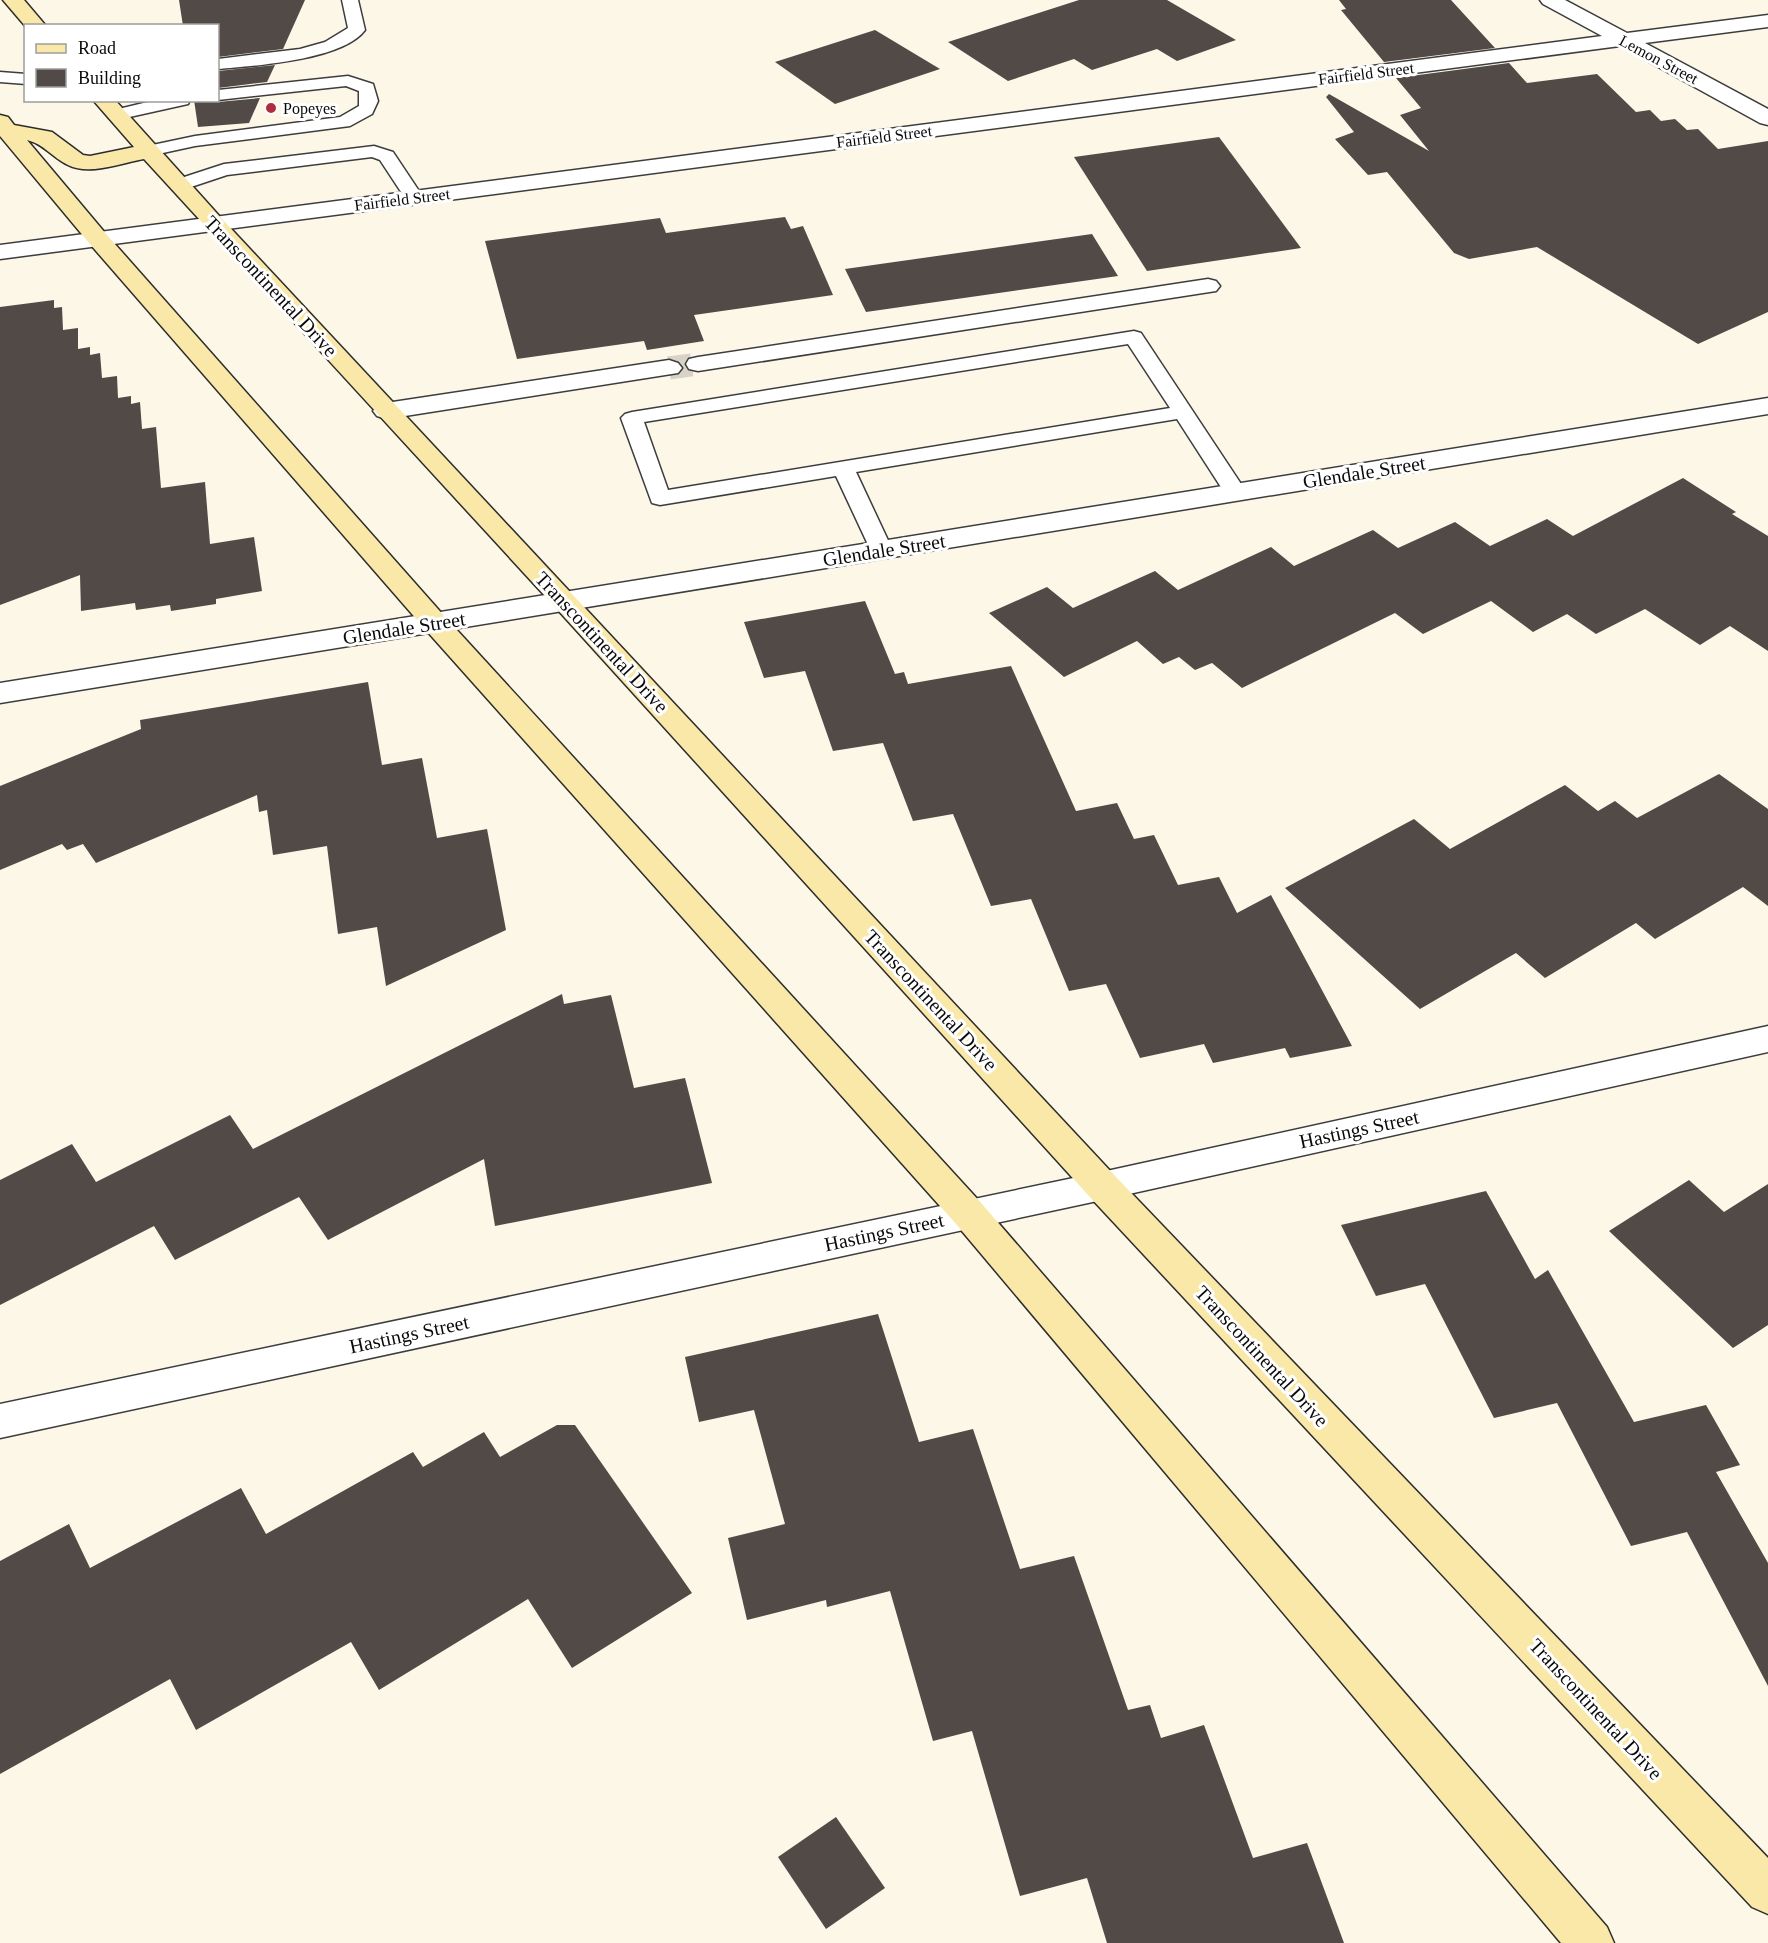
<svg xmlns="http://www.w3.org/2000/svg" width="1768" height="1943" viewBox="0 0 1768 1943" font-family="'Times New Roman',serif">
	<rect width="100%" height="100%" fill="#fdf7e8"/>
	<g fill="#524a47">
		<path d="M 179,0 L 305,0 L 283,49 L 218,57 L 218,26 L 183,26 Z"/>
		<path d="M 1079,0 L 1167,0 L 1236,40 L 1177,61 L 1157,49 L 1092,70 L 1074,59 L 1008,81 L 948,42 Z"/>
		<path d="M 1339,0 L 1451,0 L 1495,48 L 1384,62 L 1341,10 L 1346,9 Z"/>
		<path d="M 875,30 L 940,69 L 835,104 L 775,62 Z"/>
		<path d="M 1509,63 L 1527,83 L 1597,74 L 1636,112 L 1650,110 L 1661,121 L 1675,119 L 1687,130 L 1698,129 L 1718,149 L 1768,141 L 1768,312 L 1698,344 L 1537,247 L 1469,259 L 1454,253 L 1387,172 L 1368,175 L 1335,139 L 1354,132 L 1326,97 L 1329,94 L 1429,151 L 1400,115 L 1421,108 L 1396,78 Z"/>
		<path d="M 275,65 L 267,82 L 218,88 L 218,71 Z"/>
		<path d="M 260,98 L 249,123 L 198,127 L 194,100 L 218,102 Z"/>
		<path d="M 1219,137 L 1301,248 L 1147,271 L 1074,157 Z"/>
		<path d="M 785,217 L 791,229 L 803,226 L 833,295 L 694,315 L 704,341 L 647,350 L 644,341 L 517,359 L 485,241 L 660,218 L 666,233 Z"/>
		<path d="M 1092,234 L 1118,276 L 866,312 L 845,269 Z"/>
		<path d="M 54,300 L 54,308 L 62,307 L 63,330 L 78,328 L 78,349 L 90,347 L 90,355 L 100,353 L 102,378 L 117,376 L 118,398 L 131,396 L 131,404 L 140,402 L 142,429 L 156,427 L 161,488 L 205,482 L 210,544 L 254,537 L 262,591 L 216,599 L 216,604 L 171,611 L 170,605 L 136,610 L 135,603 L 81,611 L 80,575 L 0,605 L 0,307 Z"/>
		<path d="M 1683,478 L 1736,512 L 1732,514 L 1768,536 L 1768,651 L 1730,626 L 1700,645 L 1645,609 L 1596,634 L 1567,614 L 1533,632 L 1491,601 L 1423,634 L 1395,613 L 1242,688 L 1212,663 L 1195,670 L 1179,657 L 1163,664 L 1137,641 L 1064,677 L 989,613 L 1047,587 L 1073,608 L 1155,571 L 1178,590 L 1271,547 L 1294,566 L 1373,530 L 1398,548 L 1455,522 L 1490,546 L 1547,519 L 1573,536 Z"/>
		<path d="M 865,601 L 895,674 L 904,672 L 908,684 L 1011,666 L 1076,811 L 1117,803 L 1134,839 L 1154,835 L 1178,885 L 1219,877 L 1237,913 L 1271,895 L 1352,1046 L 1290,1058 L 1285,1048 L 1213,1063 L 1204,1044 L 1140,1058 L 1106,984 L 1069,991 L 1031,899 L 991,906 L 953,814 L 913,821 L 883,743 L 833,751 L 805,671 L 764,678 L 744,622 Z"/>
		<path d="M 368,682 L 382,765 L 422,758 L 437,838 L 487,829 L 506,930 L 386,986 L 377,927 L 338,934 L 327,846 L 273,855 L 267,810 L 259,812 L 257,795 L 96,863 L 83,844 L 67,850 L 62,844 L 0,870 L 0,786 L 141,729 L 140,720 Z"/>
		<path d="M 1719,774 L 1768,809 L 1768,906 L 1743,887 L 1655,939 L 1636,923 L 1545,978 L 1516,953 L 1420,1009 L 1285,888 L 1414,819 L 1450,849 L 1565,785 L 1598,811 L 1615,801 L 1637,818 Z"/>
		<path d="M 562,994 L 564,1004 L 611,995 L 634,1088 L 685,1078 L 712,1183 L 495,1226 L 484,1159 L 328,1240 L 299,1197 L 175,1260 L 154,1226 L 0,1305 L 0,1180 L 72,1144 L 96,1182 L 230,1115 L 253,1149 Z"/>
		<path d="M 1689,1180 L 1724,1212 L 1768,1184 L 1768,1325 L 1733,1348 L 1609,1231 Z"/>
		<path d="M 1486,1191 L 1535,1279 L 1548,1270 L 1634,1422 L 1706,1405 L 1740,1465 L 1716,1472 L 1768,1563 L 1768,1686 L 1687,1532 L 1631,1546 L 1557,1403 L 1494,1418 L 1425,1284 L 1376,1296 L 1341,1225 Z"/>
		<path d="M 878,1314 L 919,1442 L 973,1429 L 1020,1569 L 1074,1556 L 1128,1710 L 1150,1705 L 1161,1738 L 1204,1725 L 1253,1858 L 1307,1843 L 1344,1943 L 1107,1943 L 1087,1878 L 1020,1896 L 972,1731 L 933,1741 L 890,1591 L 827,1607 L 826,1600 L 747,1620 L 728,1538 L 785,1524 L 754,1410 L 699,1422 L 685,1357 Z"/>
		<path d="M 557,1425 L 575,1425 L 692,1593 L 572,1668 L 528,1599 L 379,1690 L 351,1642 L 196,1730 L 170,1679 L 0,1774 L 0,1561 L 69,1524 L 90,1568 L 241,1488 L 266,1534 L 413,1452 L 423,1467 L 484,1432 L 500,1457 Z"/>
		<path d="M 836,1817 L 885,1888 L 826,1929 L 778,1857 Z"/>
	</g>
	<g fill="none" stroke-linecap="round" stroke-linejoin="round">
		<path stroke="#d9d3c7" stroke-width="23" stroke-dasharray="23 11" stroke-linecap="butt" d="M 669,368 L 698,364"/>
		<g stroke="#3d3d3d" stroke-width="3">
			<g id="lane">
				<path d="M 342,0 L 358,0 L 365,30 C 343,60 254,66 218,69 L 218,59 L 300,49 L 325,42 L 348,28 Z"/>
				<path d="M 0,72 L 26,74 L 26,84 L 0,82 Z"/>
				<path d="M 348,76 L 373,84 L 378,101 L 372,114 L 350,126 L 195,146 L 149,156 L 143,155 L 140,151 L 143,147 L 195,136 L 340,117 L 359,106 L 359,91 L 346,86 L 218,100 L 218,90 Z"/>
				<path d="M 156,100 L 190,100 L 188,104 L 116,120 L 110,119 L 107,115 L 110,111 Z"/>
				<path d="M 374,146 L 393,152 L 423,197 L 421,201 L 407,201 L 380,160 L 372,157 L 227,175 L 179,191 L 172,189 L 170,185 L 172,181 L 224,164 Z"/>
				<path d="M 1134,331 L 1141,333 L 1247,493 L 1244,498 L 1236,500 L 1228,498 L 1177,419 L 856,472 L 893,551 L 890,556 L 882,558 L 874,556 L 871,551 L 836,476 L 660,505 L 652,503 L 621,418 L 625,414 L 632,412 ZM 1128,344 L 1170,408 L 668,490 L 644,422 Z"/>
			</g>
		</g>
		<g stroke="#3d3d3d" stroke-width="3">
			<g id="street">
				<path d="M 1540,0 L 1565,0 L 1627,33 L 1768,15 L 1768,27 L 1645,43 L 1768,109 L 1768,125 L 1760,123 L 1620,46 L 0,259 L 0,245 L 1602,36 L 1543,4 Z"/>
				<path d="M 1208,279 L 1216,281 L 1220,286 L 1216,291 L 698,371 L 689,369 L 686,364 L 689,359 L 698,357 Z"/>
				<path d="M 669,360 L 678,363 L 682,368 L 678,373 L 386,419 L 377,416 L 373,411 L 377,406 L 386,403 Z"/>
				<path d="M 1768,398 L 1768,414 L 0,703 L 0,683 Z"/>
				<path d="M 1768,1026 L 1768,1052 L 1102,1200 L 0,1438 L 0,1404 L 1102,1172 Z"/>
			</g>
		</g>
		<g stroke="#2c2c2c" stroke-width="3">
			<g id="secondary">
				<path d="M 3,0 L 24,0 L 46,26 L 26,27 Z"/>
				<path d="M 93,100 L 115,100 L 222,219 L 1115,1176 L 1768,1858 L 1768,1914 L 1752,1907 L 1089,1196 L 556,608 L 144,159 C 121,163 89,176 68,165 C 53,158 44,144 27,140 L 106,234 L 445,617 L 982,1204 L 1607,1927 L 1614,1943 L 1561,1943 L 956,1224 L 425,629 L 90,244 L 0,136 L 0,115 L 8,117 L 14,125 L 52,132 L 83,155 L 90,156 L 134,147 Z"/>
			</g>
		</g>
		<use href="#lane" fill="#fff" fill-rule="evenodd"/>
		<use href="#street" fill="#fff" fill-rule="evenodd"/>
		<use href="#secondary" fill="#f9e8a8" fill-rule="evenodd"/>
	</g>
	<circle fill="#ae2d41" stroke="#fff" stroke-width="2" cx="271" cy="108" r="6"/>
	<g text-anchor="middle" stroke-width="6" stroke-linejoin="round" paint-order="stroke">
		<g font-size="16" fill="#0a0a0a" stroke="#fff">
			<text transform="translate(1659 59) rotate(28)" y="6">Lemon Street</text>
			<text transform="translate(1366 73) rotate(-7)" y="6">Fairfield Street</text>
			<text transform="translate(884 136) rotate(-7)" y="6">Fairfield Street</text>
			<text transform="translate(402 199) rotate(-7)" y="6">Fairfield Street</text>
		</g>
		<g font-size="16" fill="#0a0a0a" stroke="#fff" text-anchor="start">
			<text x="283" y="114">Popeyes</text>
		</g>
		<g font-size="20" fill="#0a0a0a" stroke="#fff">
			<text transform="translate(271 286) rotate(47)" y="7">Transcontinental Drive</text>
			<text transform="translate(1364 472) rotate(-9)" y="7">Glendale Street</text>
			<text transform="translate(884 550) rotate(-9)" y="7">Glendale Street</text>
			<text transform="translate(404 628) rotate(-9)" y="7">Glendale Street</text>
			<text transform="translate(602 642) rotate(47)" y="7">Transcontinental Drive</text>
			<text transform="translate(931 1000) rotate(47)" y="7">Transcontinental Drive</text>
			<text transform="translate(1359 1129) rotate(-12)" y="7">Hastings Street</text>
			<text transform="translate(884 1232) rotate(-12)" y="7">Hastings Street</text>
			<text transform="translate(409 1334) rotate(-12)" y="7">Hastings Street</text>
			<text transform="translate(1262 1356) rotate(47)" y="7">Transcontinental Drive</text>
			<text transform="translate(1596 1709) rotate(47)" y="7">Transcontinental Drive</text>
		</g>
	</g>
	<rect x="24" y="24" width="195" height="78" fill="#ffffff" stroke="#9d9d9d" stroke-width="1.5"/>
	<rect x="36" y="44" width="30" height="9" fill="#f9e8a8" stroke="#9d9d9d" stroke-width="1.5"/>
	<text x="78" y="54" font-size="18" fill="#0a0a0a">Road</text>
	<rect x="36" y="69" width="30" height="18" fill="#524a47" stroke="#9d9d9d" stroke-width="1.5"/>
	<text x="78" y="84" font-size="18" fill="#0a0a0a">Building</text>
</svg>
